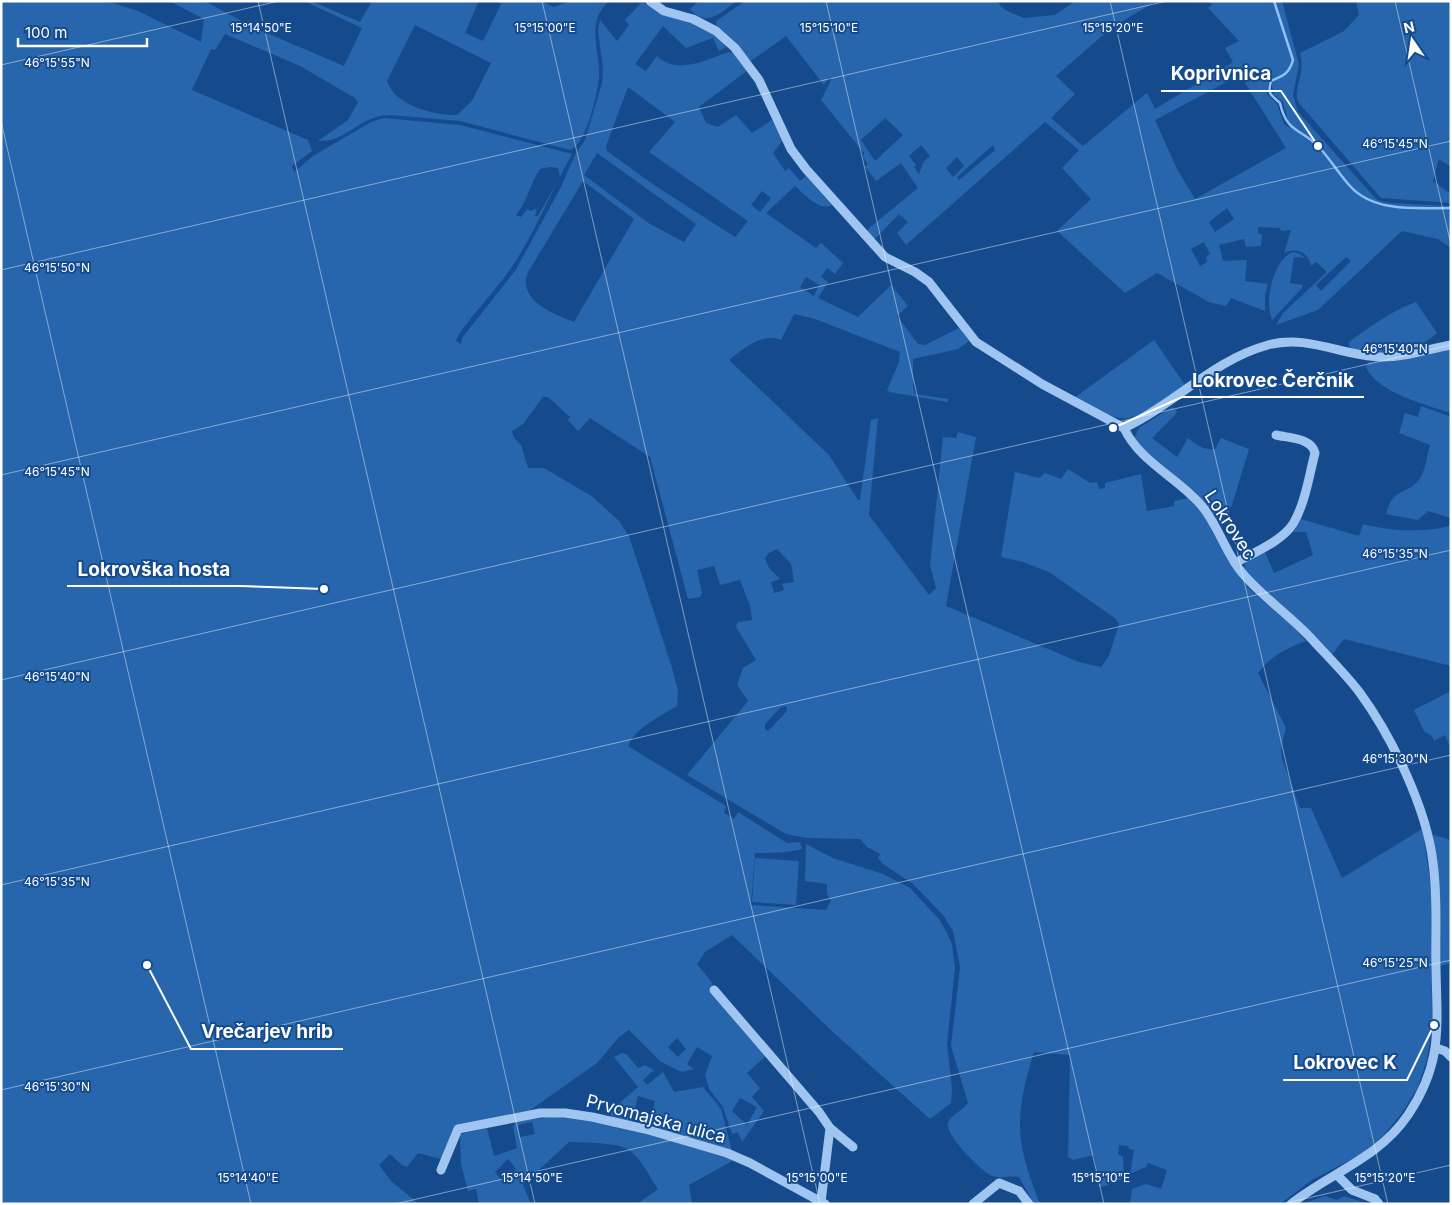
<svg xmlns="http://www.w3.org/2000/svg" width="1452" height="1205" viewBox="0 0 1452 1205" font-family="Inter,sans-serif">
	<rect width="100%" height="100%" fill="#154b8d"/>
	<g fill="#2765ac" fill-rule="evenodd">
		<path d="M 1,1 L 107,1 L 138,11 L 201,42 L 204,19 L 169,1 L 204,1 L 253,27 L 344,66 L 362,28 L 304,1 L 311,1 L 360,22 L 372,1 L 479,1 L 465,33 L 483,41 L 501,4 L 496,1 L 540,1 L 554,7 L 570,1 L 609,1 C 584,24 601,49 599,78 C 597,95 586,145 570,150 L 460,121 L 391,115 C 359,115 347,143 318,141 L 348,120 L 358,102 L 355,98 L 300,66 L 225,34 L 215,50 L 211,49 L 192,90 L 308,140 L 312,151 L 292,166 L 294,172 L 313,156 L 371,122 L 384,118 L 460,125 L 572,154 C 552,189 538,226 517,259 C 500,286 477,309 459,334 L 456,341 L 461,344 L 462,338 L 515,271 L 560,189 L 576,153 L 585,140 L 602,83 L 603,69 L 598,30 L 600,20 L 617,41 L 629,25 L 625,20 L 642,2 C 668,17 708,20 726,47 L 719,51 L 713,38 L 686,48 L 663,26 L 635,64 L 646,71 L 657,56 C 678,76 706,59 729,52 L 735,53 L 748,70 L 699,107 L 706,123 L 718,127 L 736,115 L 752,133 L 772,120 L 783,140 L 773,153 L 785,171 L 789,168 L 800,181 L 806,176 L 832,205 C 820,212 804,194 795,186 L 766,213 L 816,248 L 821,243 L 843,263 L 835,274 L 827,268 L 821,277 L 828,282 L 818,298 L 858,317 L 891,285 L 908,306 L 897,316 L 918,344 L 925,345 L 959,328 L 969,341 L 958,349 L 913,359 L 913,388 L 915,394 L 948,399 L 948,402 L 889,392 L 887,390 L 899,362 L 900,352 L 815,319 L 794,314 L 781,340 C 762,332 743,349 729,360 L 829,455 L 858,500 L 860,500 L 871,420 L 878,418 L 869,515 L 929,595 L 936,588 L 930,565 L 943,437 L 956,438 L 958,432 L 976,437 L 946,606 L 1079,662 L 1101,667 L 1109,656 L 1119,624 L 1116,619 L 1049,572 L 1023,562 L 1001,557 L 1014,478 L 1015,472 L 1039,478 L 1045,473 L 1061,479 L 1068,469 L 1090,483 L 1097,482 L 1099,489 L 1105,488 L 1105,483 L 1141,474 L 1147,511 L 1174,506 L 1174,501 L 1188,498 C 1213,520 1220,552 1240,578 C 1259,602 1287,617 1306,641 C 1285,649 1272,655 1258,673 L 1286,728 L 1281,748 L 1282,759 L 1300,808 L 1311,808 L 1342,878 L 1422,829 L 1423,833 L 1431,886 L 1432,1029 L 1427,1059 L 1418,1087 L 1402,1113 L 1383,1136 L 1360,1155 L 1312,1180 L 1280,1204 L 1130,1204 L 1132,1189 L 1146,1184 L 1161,1189 L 1167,1170 L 1148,1163 L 1146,1167 L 1130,1174 L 1134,1150 L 1129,1149 L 1128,1146 L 1119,1145 L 1118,1154 L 1123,1157 L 1124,1178 L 1105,1186 L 1099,1187 L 1094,1155 L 1073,1160 L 1068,1157 L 1070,1055 L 1034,1052 C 1014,1118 1015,1140 1040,1204 L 1034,1204 L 1019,1177 C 1010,1175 1001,1179 992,1176 C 981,1171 946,1136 948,1124 C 948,1117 963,1110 968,1103 L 951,1046 L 960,967 L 953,931 L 943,915 L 913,884 L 883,864 L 878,858 L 880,854 L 867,847 L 860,839 L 807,838 L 786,834 L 687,775 L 748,701 L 737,685 L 743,668 L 756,660 L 736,627 L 738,622 L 752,620 L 750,606 L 740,580 L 720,585 L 714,566 L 697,570 L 702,593 L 700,597 L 688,599 L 650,457 L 590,418 L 578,431 L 568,420 L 570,417 L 548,397 L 543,397 L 523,424 L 512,431 L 514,438 L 521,445 L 528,468 L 544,468 L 593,497 L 619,521 L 629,536 L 673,671 L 678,691 L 677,706 C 661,716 635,728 628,746 L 726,806 L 724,813 L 734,819 L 738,812 L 787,843 L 800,842 L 802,849 C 786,853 771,853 755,853 L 751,905 L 826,910 L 831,901 L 827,894 L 827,884 L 805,881 L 806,844 L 833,858 L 883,874 L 910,888 L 939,919 L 947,933 L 952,944 L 955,968 L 947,1044 L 952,1089 L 951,1103 L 930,1119 L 834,1033 L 732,935 L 705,952 L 697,964 L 713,984 L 710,987 L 767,1055 L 747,1073 L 760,1088 L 752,1097 L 764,1111 L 742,1142 L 738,1132 L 732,1134 L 723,1107 L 709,1089 L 705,1075 L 712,1056 L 697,1047 L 687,1064 L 694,1069 L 682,1072 L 661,1062 L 629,1030 L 619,1037 L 597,1063 L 529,1111 L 455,1127 L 441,1159 L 418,1153 L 407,1167 L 402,1165 L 390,1154 L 379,1165 L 391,1181 L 419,1204 L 1,1204 ZM 415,25 L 491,63 L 472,101 L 457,115 C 435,116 394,105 387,81 ZM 628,87 L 675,122 L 649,152 L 748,221 L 735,237 L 654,185 L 607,151 L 606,146 ZM 597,153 L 696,224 L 684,242 L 650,224 L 584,175 ZM 550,167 L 558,168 L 560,177 L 538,216 L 535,216 L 537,209 L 534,209 L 531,211 L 527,209 L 521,217 L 516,215 C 528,201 530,183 540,169 ZM 583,181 L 634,219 L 574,322 C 553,314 519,301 527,274 ZM 762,191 L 771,198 L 760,212 L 751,205 ZM 806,277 L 819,285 L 814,296 L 800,287 ZM 777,549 L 791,564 L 794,582 L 782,584 L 784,590 L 774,593 L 771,582 L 780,579 L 769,568 L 765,558 L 769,553 ZM 786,706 L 787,711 L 768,731 L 765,729 L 765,724 L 781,707 ZM 677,1038 L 686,1049 L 678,1057 L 668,1047 ZM 740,1098 L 757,1107 L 747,1125 L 732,1111 Z"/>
		<path d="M 699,1 L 737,1 C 721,12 706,29 690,9 Z"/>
		<path d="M 745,1 L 996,1 L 1005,10 L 1024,18 L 1055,15 L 1075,1 L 1156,1 L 1110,29 L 1056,76 L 1075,94 L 1051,118 L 1083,146 L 1147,93 L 1155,109 L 1233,62 L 1225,48 L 1239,41 L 1208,8 L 1212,5 L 1208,1 L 1282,1 L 1299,64 L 1293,95 L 1298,112 L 1377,200 L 1389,203 L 1449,206 L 1451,248 L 1438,239 L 1402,231 L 1318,310 L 1276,325 L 1283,313 L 1327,272 L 1316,262 L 1311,266 C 1308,252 1297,247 1284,253 L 1291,230 L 1281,231 L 1280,228 L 1258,227 L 1258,233 L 1262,235 L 1261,246 L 1246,247 L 1244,239 L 1219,245 L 1223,261 L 1247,260 L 1245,281 L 1268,284 L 1265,295 L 1265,311 L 1231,298 L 1226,306 L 1209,302 L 1157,273 L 1125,293 L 1057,231 L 1091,199 L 1062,168 L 1079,150 L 1045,122 L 906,245 L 897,233 L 908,222 L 899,214 L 873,241 L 867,231 L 869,228 L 918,188 L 901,163 L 876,181 L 865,167 L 868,164 L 863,157 L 864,153 L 821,100 L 832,78 L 829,77 L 824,85 L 786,36 L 751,61 L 717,30 L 716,21 ZM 1240,75 L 1286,148 L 1195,199 L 1177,169 L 1155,120 ZM 1268,83 L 1271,83 L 1274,95 L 1283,102 L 1290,128 L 1284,124 L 1277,104 L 1267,94 ZM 885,118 L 903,135 L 875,161 L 861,140 ZM 921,145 L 930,156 L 924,161 L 919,174 L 914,167 L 916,165 L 909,156 ZM 993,145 L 995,150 L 959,180 L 957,177 ZM 957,157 L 964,166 L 953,177 L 946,168 ZM 1227,208 L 1234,219 L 1215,232 L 1209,222 ZM 1204,242 L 1210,254 L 1206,257 L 1207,262 L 1200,266 L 1191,249 ZM 1346,257 L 1351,261 L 1321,291 L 1316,285 Z"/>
		<path d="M 1356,1 L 1451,1 L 1451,167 L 1439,159 L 1433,181 L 1451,194 L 1451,203 L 1381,198 L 1298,102 C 1293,86 1306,76 1300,53 L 1344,31 L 1359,15 Z"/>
		<path d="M 1293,252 L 1300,254 L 1305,258 L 1294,257 L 1290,283 L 1303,285 L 1302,288 L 1272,320 C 1264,302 1273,259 1293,252 Z"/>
		<path d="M 1416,302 L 1437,333 C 1432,337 1426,342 1420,345 C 1405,352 1362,357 1349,346 L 1349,342 C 1371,326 1391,311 1416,302 Z"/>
		<path d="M 1154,340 L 1185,385 C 1167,398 1143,421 1120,418 C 1104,416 1088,405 1074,398 Z"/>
		<path d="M 1451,349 L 1451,413 C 1426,405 1376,392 1366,367 L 1369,362 L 1392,361 Z"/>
		<path d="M 1421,406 L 1451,417 L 1451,518 L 1428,511 L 1418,520 L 1386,514 C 1392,489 1403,496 1417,482 C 1425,475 1427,455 1430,445 L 1399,433 L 1405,413 L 1418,417 Z"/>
		<path d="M 1172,407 L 1177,411 L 1175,415 L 1152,438 L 1177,457 L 1188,438 C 1195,444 1205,451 1215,449 L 1221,438 L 1249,449 L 1232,505 L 1219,523 L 1198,495 L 1142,448 L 1134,439 L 1139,428 Z"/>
		<path d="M 1301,519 L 1359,536 L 1363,524 C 1390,531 1422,533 1450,526 L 1451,523 L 1451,666 L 1344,639 L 1332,655 L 1301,622 L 1246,572 L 1244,568 L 1246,562 L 1265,552 L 1274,573 L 1313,555 L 1306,532 L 1294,532 Z"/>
		<path d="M 1451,691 L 1451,749 L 1445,735 L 1434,741 L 1432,736 L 1424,731 L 1414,710 Z"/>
		<path d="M 1433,835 L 1451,840 L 1451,963 L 1440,966 Z"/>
		<path d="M 755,858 L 799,861 L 796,905 L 752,902 Z"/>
		<path d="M 622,1053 L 626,1054 L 638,1068 L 645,1065 L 654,1070 L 643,1080 L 647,1085 L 663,1072 L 674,1092 L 703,1087 L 721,1109 L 732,1151 L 642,1126 L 643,1120 L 650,1121 L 655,1101 L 638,1096 L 631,1123 L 616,1121 L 609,1112 L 638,1087 L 614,1057 Z"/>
		<path d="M 560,1116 L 610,1124 L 733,1158 L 732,1161 L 689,1185 L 692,1204 L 637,1204 L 658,1189 C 649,1176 641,1157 627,1149 C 615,1142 584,1143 569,1142 L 523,1185 L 531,1204 L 479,1204 L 476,1189 L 468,1191 L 461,1164 L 460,1134 L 487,1128 L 494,1156 L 517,1148 L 513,1127 L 516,1121 ZM 532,1122 L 535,1134 L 520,1137 L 518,1125 ZM 508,1159 L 516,1169 L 502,1181 L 495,1172 Z"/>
		<path d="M 1325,1196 L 1337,1200 L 1344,1196 L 1368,1204 L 1302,1204 Z"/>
	</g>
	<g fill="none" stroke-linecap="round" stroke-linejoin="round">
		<path stroke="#91c0f3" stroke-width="2.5" d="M 1274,1 L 1293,60 C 1289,74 1283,76 1271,81 C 1267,94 1271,95 1280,103 C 1287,134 1301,128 1319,147 C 1330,159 1339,174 1350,186 C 1374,213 1418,208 1451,208"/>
		<g stroke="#9fc5f0" stroke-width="9">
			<path d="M 650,1 L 664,11 L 693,19 L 716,31 L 735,48 L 759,80 L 791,149 L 806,169 L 885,257 L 915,272 L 929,282 L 976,342 L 1042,384 L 1124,428"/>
			<path d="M 1124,428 C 1139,461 1178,478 1201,505 C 1219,526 1225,553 1243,574 C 1263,597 1288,614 1309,636 C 1326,655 1345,673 1360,693 C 1392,737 1427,809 1433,863 C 1438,898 1435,933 1436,968 C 1437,1027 1443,1063 1408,1115 C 1379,1158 1330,1173 1291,1204"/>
			<path d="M 1124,428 C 1175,404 1213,360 1268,345 C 1307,334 1342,356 1380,357 C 1403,358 1428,349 1451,345"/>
			<path d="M 1235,563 C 1253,553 1281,542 1293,524 C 1305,504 1309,476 1315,453 C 1312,438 1289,438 1276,435"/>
			<path d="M 714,990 L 819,1112 L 830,1128 L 821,1202"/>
			<path d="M 1436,1048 L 1445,1051 L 1451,1057"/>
			<path d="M 830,1128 L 853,1147"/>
			<path d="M 441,1170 L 458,1129 L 540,1113 L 565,1113 L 592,1117 L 645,1129 L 727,1153 L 750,1163 L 825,1204"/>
			<path d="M 1337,1175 L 1352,1190 L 1375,1199 L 1379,1204"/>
			<path d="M 973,1204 L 999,1183 L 1019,1191 L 1029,1204"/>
		</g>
	</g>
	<path fill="none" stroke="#fff" stroke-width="1" stroke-opacity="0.45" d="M 258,1 L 535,1204M 542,1 L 820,1204M 826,1 L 1104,1204M 1110,1 L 1388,1204M 1395,1 L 1451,245M 1,65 L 279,1M 1,121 L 251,1204M 1,270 L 1167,1M 1,475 L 1451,141M 1,680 L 1451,345M 1,885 L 1451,550M 1,1090 L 1451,755M 395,1204 L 1451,960M 1282,1204 L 1451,1165"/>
	<g text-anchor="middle" stroke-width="4" stroke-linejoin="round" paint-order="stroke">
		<g font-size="18" fill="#fff" stroke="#154b8d">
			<text transform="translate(1230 525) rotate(57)" y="6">Lokrovec</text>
			<text transform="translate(656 1119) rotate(15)" y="6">Prvomajska ulica</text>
		</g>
	</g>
	<g font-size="12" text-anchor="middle" fill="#fff" stroke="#154b8d" stroke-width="4" stroke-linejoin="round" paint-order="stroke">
		<text x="261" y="32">15°14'50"E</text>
		<text x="545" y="32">15°15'00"E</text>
		<text x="829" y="32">15°15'10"E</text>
		<text x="1113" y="32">15°15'20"E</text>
		<text x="57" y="67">46°15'55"N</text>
		<text x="1395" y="148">46°15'45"N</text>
		<text x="57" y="272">46°15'50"N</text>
		<text x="1395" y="353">46°15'40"N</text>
		<text x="57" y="476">46°15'45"N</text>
		<text x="1395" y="558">46°15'35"N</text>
		<text x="57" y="681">46°15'40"N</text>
		<text x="1395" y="763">46°15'30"N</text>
		<text x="57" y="886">46°15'35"N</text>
		<text x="1395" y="967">46°15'25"N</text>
		<text x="57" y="1091">46°15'30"N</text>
		<text x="248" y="1182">15°14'40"E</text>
		<text x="532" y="1182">15°14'50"E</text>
		<text x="817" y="1182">15°15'00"E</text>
		<text x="1101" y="1182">15°15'10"E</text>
		<text x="1385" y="1182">15°15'20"E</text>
	</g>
	<path fill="none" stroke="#fff" stroke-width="2" d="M1318 146L1281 91H1161M1113 428L1182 397H1364M324 589L240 586H67M147 965L191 1049H343M1434 1025L1407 1080H1283"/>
	<g fill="#fff" stroke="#154b8d" stroke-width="2">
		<circle cx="1318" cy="146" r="5"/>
		<circle cx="1113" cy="428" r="5"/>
		<circle cx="324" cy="589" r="5"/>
		<circle cx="147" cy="965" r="5"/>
		<circle cx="1434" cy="1025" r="5"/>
	</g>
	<g font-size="19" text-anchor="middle" font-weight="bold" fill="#fff" stroke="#154b8d" stroke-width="4" stroke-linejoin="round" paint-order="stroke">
		<text x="1221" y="80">Koprivnica</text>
		<text x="1273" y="387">Lokrovec Čerčnik</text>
		<text x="154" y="576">Lokrovška hosta</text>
		<text x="267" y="1038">Vrečarjev hrib</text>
		<text x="1345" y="1069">Lokrovec K</text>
	</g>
	<rect width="1452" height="1205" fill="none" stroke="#ffffff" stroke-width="5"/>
	<g transform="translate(1412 40) rotate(347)" stroke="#154b8d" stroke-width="4" paint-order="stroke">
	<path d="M0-4L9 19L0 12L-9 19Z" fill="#ffffff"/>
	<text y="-8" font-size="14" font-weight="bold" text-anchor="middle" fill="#ffffff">N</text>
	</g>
	<path d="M18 38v8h129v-8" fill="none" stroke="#ffffff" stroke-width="2.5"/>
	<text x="25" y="38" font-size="15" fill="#ffffff" stroke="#154b8d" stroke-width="4" paint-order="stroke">100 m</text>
</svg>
